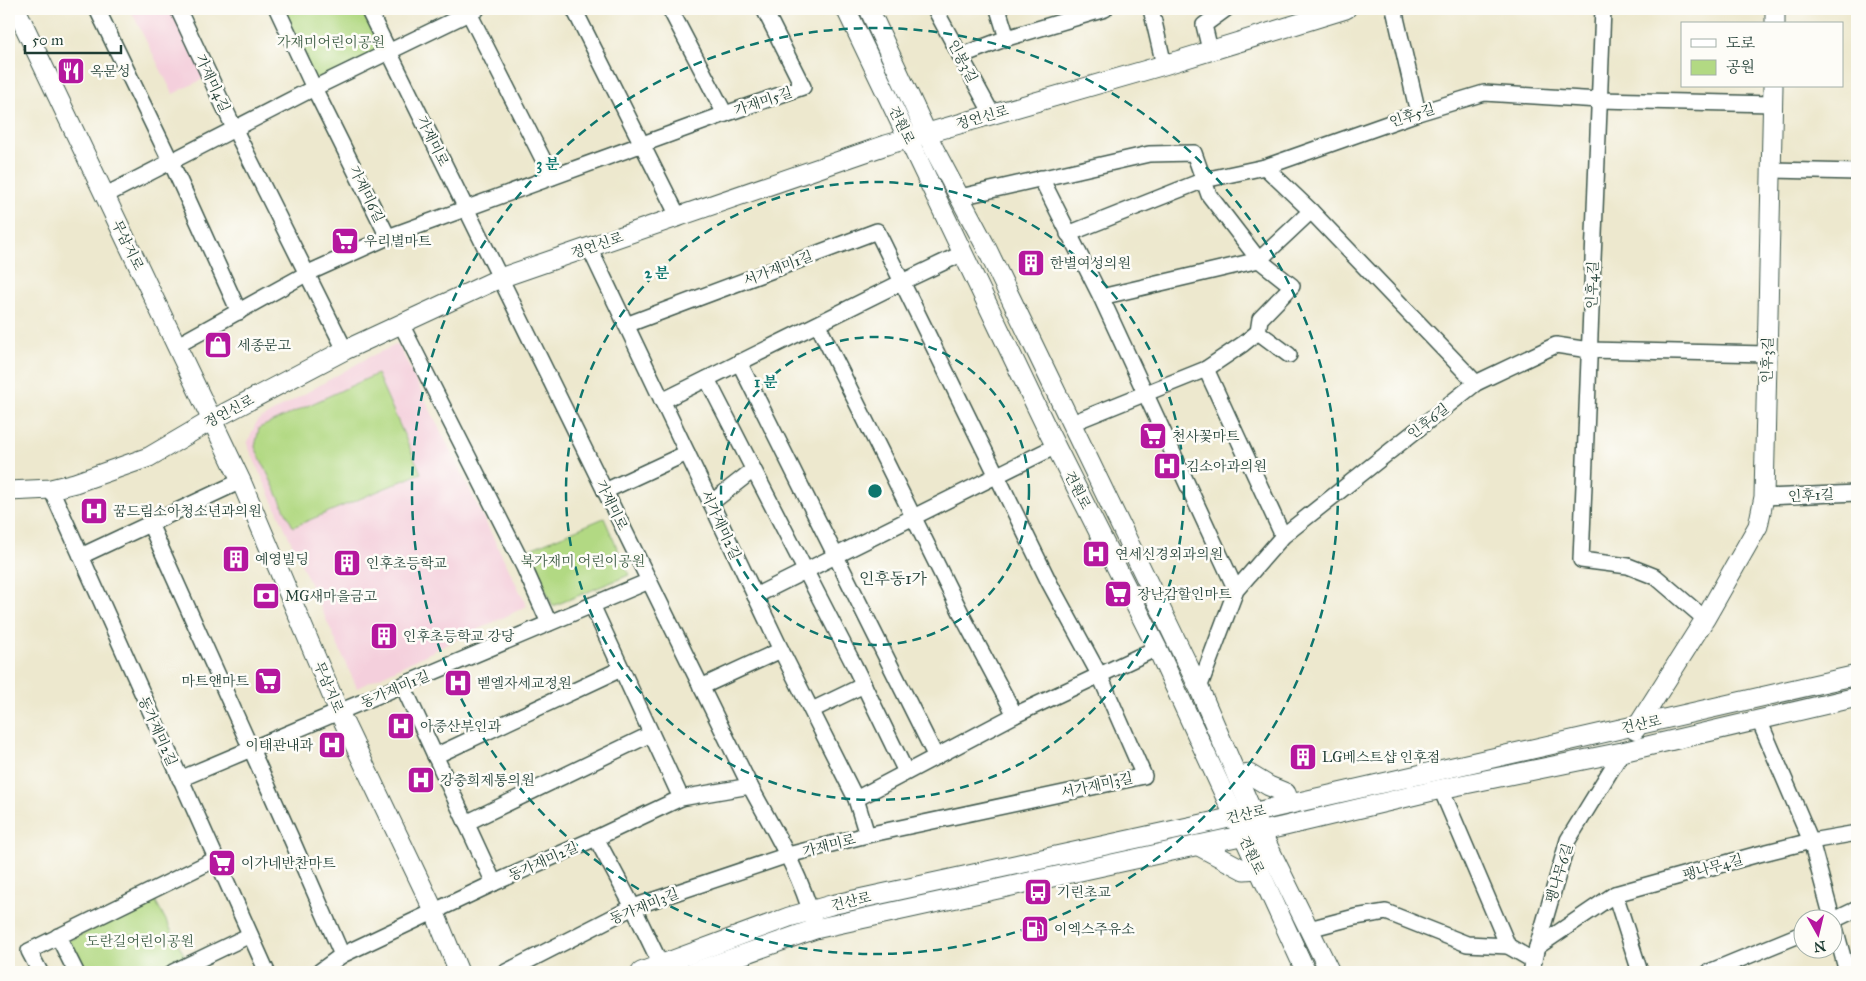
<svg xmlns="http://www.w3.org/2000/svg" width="1866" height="981" viewBox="0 0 1866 981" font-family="'IM FELL Great Primer','Noto Serif KR',serif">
	<rect width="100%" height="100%" fill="#fdfcf7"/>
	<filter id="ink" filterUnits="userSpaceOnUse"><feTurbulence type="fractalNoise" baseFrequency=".02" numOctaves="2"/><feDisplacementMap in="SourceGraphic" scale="10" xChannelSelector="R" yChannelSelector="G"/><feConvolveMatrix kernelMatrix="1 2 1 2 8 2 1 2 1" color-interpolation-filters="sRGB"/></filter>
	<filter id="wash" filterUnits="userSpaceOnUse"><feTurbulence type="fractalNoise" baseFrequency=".0096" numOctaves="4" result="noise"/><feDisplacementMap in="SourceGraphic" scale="20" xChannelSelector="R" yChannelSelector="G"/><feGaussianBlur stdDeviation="1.12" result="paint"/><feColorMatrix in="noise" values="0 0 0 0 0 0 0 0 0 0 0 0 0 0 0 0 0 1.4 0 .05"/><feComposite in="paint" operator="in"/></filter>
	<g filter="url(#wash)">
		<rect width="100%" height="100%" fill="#ede8ce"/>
		<g fill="#f4cfdc">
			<path d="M 130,9 L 175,9 L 207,77 L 173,94 Z"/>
			<path d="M 398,344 L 527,606 L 357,688 L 247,444 L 257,421 L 369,357 Z"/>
		</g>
		<g fill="#b2d983" stroke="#688b5c">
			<path d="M 283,9 L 368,9 L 389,52 L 314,88 Z"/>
			<path d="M 377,374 L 421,473 L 293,527 L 255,447 L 259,428 Z"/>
			<path d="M 604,518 L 629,575 L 553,606 L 528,550 Z"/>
			<path d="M 154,898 L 187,960 L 162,972 L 81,972 L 66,942 Z"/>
		</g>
	</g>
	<g filter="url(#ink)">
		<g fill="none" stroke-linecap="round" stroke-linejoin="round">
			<g stroke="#3e574b" stroke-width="18">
				<g id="minor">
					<path d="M 97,9 L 171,162 L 239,312"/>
					<path d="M 178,9 L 235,130 L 345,350"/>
					<path d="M 277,9 L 314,88 L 388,237"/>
					<path d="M 368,9 L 750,786 C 773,829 800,872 813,920"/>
					<path d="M 467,9 L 552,177"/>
					<path d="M 574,9 L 679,218"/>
					<path d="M 670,9 L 725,114"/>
					<path d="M 935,9 L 992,114"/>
					<path d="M 998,9 L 1007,38"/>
					<path d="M 1151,9 L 1164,65"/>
					<path d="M 1394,9 L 1418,113"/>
					<path d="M 1603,9 L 1581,560 L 1628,566 L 1656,577 L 1705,619"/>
					<path d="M 1210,50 L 1204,25 L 1226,9"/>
					<path d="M 960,56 L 1007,38 L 1105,9"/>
					<path d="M 1265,167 L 1311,211 L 1476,383"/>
					<path d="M 1771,170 L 1857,172"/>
					<path d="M 1041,178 L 1101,297 L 1236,590"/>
					<path d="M 104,196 L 314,88 L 477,9"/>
					<path d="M 960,197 L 1149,154 L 1194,153 L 1209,195 L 1259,260 L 1292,286 L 1260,319 L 1258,332 L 1243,344 L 1206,369 L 1072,423"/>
					<path d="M 1068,234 L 1204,180 L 1265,167 L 1418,113 L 1484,93 L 1599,100 L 1773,104"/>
					<path d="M 589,247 L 781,650 L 856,799 L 867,835"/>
					<path d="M 1101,297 L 1259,260 L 1311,211"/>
					<path d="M 401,324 L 524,567 L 549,623"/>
					<path d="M 818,325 L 964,619 L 1015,715"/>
					<path d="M 1258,332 L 1289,355"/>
					<path d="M 176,346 L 306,274 L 388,237 L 725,114 L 803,87 L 764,9"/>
					<path d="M 739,362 L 936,757"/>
					<path d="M 1206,369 L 1283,536"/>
					<path d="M 707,379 L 854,665 L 906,772"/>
					<path d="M 662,401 L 902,282 L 963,253"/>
					<path d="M 51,489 L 267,972"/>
					<path d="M 605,491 L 687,453"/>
					<path d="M 1764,497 L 1857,493"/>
					<path d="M 711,503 L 753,470"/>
					<path d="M 150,524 L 291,838 L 342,955"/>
					<path d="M 81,556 L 241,481"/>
					<path d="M 755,596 L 1056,446"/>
					<path d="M 592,605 L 681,798"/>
					<path d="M 403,686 L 494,883"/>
					<path d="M 701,687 L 781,650"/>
					<path d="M 1199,688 L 1236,590 L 1283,536 L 1476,383 L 1556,345 L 1589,350 L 1767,354"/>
					<path d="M 812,710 L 864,685"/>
					<path d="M 1759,720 L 1811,841 L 1832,918"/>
					<path d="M 435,756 L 621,669"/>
					<path d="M 180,779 L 649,581"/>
					<path d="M 1441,789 L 1508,946 L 1534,961"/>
					<path d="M 856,799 L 1015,715 L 1157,648"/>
					<path d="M 466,823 L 651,734"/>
					<path d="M 596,838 L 633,907 L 661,965"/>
					<path d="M 1615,894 L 1640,972"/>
					<path d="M 1834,920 L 1857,909"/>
					<path d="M 1834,924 L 1847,972"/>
					<path d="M 1309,929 L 1355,917 L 1386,912 L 1467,944 L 1508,946"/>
					<path d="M 58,936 L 76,972"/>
					<path d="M 1537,947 L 1615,894 L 1755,855 L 1811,841 L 1857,833"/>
					<path d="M 40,972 L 29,951 L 216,859"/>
					<path d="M 173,972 L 250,935"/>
					<path d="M 319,972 L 342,955 L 494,883 L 596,838 L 681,798 L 750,786"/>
					<path d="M 506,972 L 633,907 L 788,855 L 867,835 L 1144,776 L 1100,676 L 1050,584 L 877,231 L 626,325"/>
					<path d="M 1531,972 L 1537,947 L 1568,840 L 1622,752"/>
					<path d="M 1709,972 L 1804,933"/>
				</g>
			</g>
			<g stroke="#3e574b" stroke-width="21">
				<g id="tertiary">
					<path d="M 16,9 L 241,481 L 339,712 L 434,911 L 459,972"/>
					<path d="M 846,9 L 1048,431 L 1157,648 L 1306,972"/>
					<path d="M 869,9 L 934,149 L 985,245 L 1199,688 L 1261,832 L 1330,972"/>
					<path d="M 1775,24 L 1775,9"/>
					<path d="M 9,491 L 51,489 L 75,483 L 149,457 L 212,420 L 345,350 L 500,278 L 886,145 L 1164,65 L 1346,9"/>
					<path d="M 1635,730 L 1705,619 L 1758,526 L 1764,497 L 1773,86"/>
					<path d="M 1237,776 L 1249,774 L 1269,786 L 1286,793 L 1290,804"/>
					<path d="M 1197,845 L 1244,870 L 1259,869"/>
					<path d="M 641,972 L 789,917 L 831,905 L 1216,821 L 1857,675"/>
					<path d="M 694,972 L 815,929 L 1281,827 L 1441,789 L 1622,752 L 1857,697"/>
				</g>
			</g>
			<use href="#minor" stroke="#fff" stroke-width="15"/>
			<use href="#tertiary" stroke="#fff" stroke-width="19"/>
		</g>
	</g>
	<g fill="none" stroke="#0f766e" stroke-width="2.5" stroke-dasharray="9 6">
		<circle cx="875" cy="491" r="154"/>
		<circle cx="875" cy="491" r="309"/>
		<circle cx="875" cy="491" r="463"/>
	</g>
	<defs>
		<g id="restaurant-square" transform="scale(1.4375)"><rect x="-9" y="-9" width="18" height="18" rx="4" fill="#b5179e" stroke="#fdfcf7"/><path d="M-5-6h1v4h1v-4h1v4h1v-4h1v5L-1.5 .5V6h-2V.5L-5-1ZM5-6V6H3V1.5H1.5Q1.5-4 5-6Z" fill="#fff"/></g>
		<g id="supermarket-square" transform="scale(1.4375)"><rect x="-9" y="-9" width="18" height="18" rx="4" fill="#b5179e" stroke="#fdfcf7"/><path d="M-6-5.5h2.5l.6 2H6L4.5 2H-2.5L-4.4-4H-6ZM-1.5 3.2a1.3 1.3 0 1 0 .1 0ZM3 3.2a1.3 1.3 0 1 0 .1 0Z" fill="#fff"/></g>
		<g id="building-square" transform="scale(1.4375)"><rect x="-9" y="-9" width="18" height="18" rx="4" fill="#b5179e" stroke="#fdfcf7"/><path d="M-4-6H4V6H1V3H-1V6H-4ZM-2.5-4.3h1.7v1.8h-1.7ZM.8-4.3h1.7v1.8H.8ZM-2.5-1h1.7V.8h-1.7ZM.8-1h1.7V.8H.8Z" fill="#fff"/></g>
		<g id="shop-square" transform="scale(1.4375)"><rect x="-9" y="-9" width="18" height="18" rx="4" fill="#b5179e" stroke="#fdfcf7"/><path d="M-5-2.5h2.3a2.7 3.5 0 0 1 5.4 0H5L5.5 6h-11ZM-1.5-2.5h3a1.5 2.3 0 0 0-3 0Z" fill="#fff"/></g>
		<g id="hospital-square" transform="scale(1.4375)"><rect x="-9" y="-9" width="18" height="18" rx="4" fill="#b5179e" stroke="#fdfcf7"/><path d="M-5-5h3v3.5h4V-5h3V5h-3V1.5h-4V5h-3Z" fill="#fff"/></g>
		<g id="bank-square" transform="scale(1.4375)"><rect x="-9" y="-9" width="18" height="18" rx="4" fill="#b5179e" stroke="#fdfcf7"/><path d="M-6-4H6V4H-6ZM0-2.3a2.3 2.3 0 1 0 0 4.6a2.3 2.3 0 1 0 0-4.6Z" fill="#fff"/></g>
		<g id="bus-square" transform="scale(1.4375)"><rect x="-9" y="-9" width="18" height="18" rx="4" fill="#b5179e" stroke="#fdfcf7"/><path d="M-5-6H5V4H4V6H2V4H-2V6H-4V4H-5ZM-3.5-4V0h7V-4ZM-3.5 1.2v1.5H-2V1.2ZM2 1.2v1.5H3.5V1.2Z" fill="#fff"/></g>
		<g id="fuel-square" transform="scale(1.4375)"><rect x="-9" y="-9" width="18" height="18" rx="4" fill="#b5179e" stroke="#fdfcf7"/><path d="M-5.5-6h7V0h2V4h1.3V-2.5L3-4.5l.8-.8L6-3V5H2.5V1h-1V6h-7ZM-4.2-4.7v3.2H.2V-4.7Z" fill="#fff"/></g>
	</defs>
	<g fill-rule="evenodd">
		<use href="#restaurant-square" x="71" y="71"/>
		<use href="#supermarket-square" x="345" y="241"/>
		<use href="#building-square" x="1031" y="263"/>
		<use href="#shop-square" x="218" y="345"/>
		<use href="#supermarket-square" x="1153" y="436"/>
		<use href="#hospital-square" x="1167" y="466"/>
		<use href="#hospital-square" x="94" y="511"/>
		<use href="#hospital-square" x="1096" y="554"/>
		<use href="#building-square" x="236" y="559"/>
		<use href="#building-square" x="347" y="563"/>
		<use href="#supermarket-square" x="1118" y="594"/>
		<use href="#bank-square" x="266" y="596"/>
		<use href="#building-square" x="384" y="636"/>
		<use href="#supermarket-square" x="268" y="681"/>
		<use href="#hospital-square" x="458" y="683"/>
		<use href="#hospital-square" x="401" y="726"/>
		<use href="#hospital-square" x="332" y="745"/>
		<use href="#building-square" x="1303" y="757"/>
		<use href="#hospital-square" x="421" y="780"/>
		<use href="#supermarket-square" x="222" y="863"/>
		<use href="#bus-square" x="1038" y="892"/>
		<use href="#fuel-square" x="1035" y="929"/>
	</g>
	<g text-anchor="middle" stroke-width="5" stroke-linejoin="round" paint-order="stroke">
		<g font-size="14" fill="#3c5c44" stroke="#fdfcf7">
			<text x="331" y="47">가재미어린이공원</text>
			<text x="583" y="566">북가재미 어린이공원</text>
			<text x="140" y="946">도란길어린이공원</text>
		</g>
		<g font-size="14" fill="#1f3d34" stroke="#fdfcf7">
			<text transform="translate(963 61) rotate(62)" y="5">인봉3길</text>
			<text transform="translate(213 83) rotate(65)" y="5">가재미4길</text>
			<text transform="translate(763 101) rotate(-19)" y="5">가재미5길</text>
			<text transform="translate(1412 115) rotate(-18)" y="5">인후5길</text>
			<text transform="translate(982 117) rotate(-16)" y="5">정언신로</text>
			<text transform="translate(902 125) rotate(64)" y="5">견훤로</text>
			<text transform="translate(433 141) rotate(64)" y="5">가재미로</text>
			<text transform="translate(367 194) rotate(64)" y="5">가재미6길</text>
			<text transform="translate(128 245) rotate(64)" y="5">무삼지로</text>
			<text transform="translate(597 245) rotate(-19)" y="5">정언신로</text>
			<text transform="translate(778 268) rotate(-21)" y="5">서가재미1길</text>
			<text transform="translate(1592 285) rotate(-88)" y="5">인후4길</text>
			<text transform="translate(1767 360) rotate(-89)" y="5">인후3길</text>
			<text transform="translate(229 411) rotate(-28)" y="5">정언신로</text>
			<text transform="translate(1428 421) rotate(-38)" y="5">인후6길</text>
			<text transform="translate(1078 490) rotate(63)" y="5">견훤로</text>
			<text transform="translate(1811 495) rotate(-3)" y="5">인후1길</text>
			<text transform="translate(612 505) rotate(64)" y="5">가재미로</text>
			<text transform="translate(721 525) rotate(65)" y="5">서가재미2길</text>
			<text transform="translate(329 687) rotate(67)" y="5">무삼지로</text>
			<text transform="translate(395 689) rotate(-23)" y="5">동가재미1길</text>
			<text transform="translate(1641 724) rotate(-12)" y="5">건산로</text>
			<text transform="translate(158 731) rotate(66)" y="5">동가재미2길</text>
			<text transform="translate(1097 785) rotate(-12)" y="5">서가재미3길</text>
			<text transform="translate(1246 814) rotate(-13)" y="5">건산로</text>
			<text transform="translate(829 845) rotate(-14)" y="5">가재미로</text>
			<text transform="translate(1252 855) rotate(65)" y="5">견훤로</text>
			<text transform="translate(543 861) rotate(-24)" y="5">동가재미2길</text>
			<text transform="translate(1713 867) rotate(-16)" y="5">팽나무4길</text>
			<text transform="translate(1559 873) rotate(-73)" y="5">팽나무6길</text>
			<text transform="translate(851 901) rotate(-13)" y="5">건산로</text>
			<text transform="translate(644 906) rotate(-22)" y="5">동가재미3길</text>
		</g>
		<g font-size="14" fill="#1f3d34" stroke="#fdfcf7" text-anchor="start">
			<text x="90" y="76">옥문성</text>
			<text x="364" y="246">우리별마트</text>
			<text x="1050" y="268">한별여성의원</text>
			<text x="237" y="350">세종문고</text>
			<text x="1172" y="441">천사꽃마트</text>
			<text x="1186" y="471">김소아과의원</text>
			<text x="113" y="516">꿈드림소아청소년과의원</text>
			<text x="1115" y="559">연세신경외과의원</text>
			<text x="255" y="564">예영빌딩</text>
			<text x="366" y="568">인후초등학교</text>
			<text x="1137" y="599">장난감할인마트</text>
			<text x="285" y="601">MG새마을금고</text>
			<text x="403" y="641">인후초등학교 강당</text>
			<text x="249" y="686" text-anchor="end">마트앤마트</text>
			<text x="477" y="688">벧엘자세교정원</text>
			<text x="420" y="731">아중산부인과</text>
			<text x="313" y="750" text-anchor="end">이태관내과</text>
			<text x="1322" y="762">LG베스트샵 인후점</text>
			<text x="440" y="785">강충희제통의원</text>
			<text x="241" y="868">이가네반찬마트</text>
			<text x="1057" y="897">기린초교</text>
			<text x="1054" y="934">이엑스주유소</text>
		</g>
		<g font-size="16" fill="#1f3d34" stroke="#fdfcf7">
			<text x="893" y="584">인후동1가</text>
		</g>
	</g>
	<circle cx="875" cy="491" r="8" fill="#0f766e" stroke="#fdfcf7" stroke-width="2.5"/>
	<g font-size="15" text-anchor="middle" font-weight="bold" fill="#0f766e" stroke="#fdfcf7" stroke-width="5" stroke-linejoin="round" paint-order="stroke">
		<text x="548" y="169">3 분</text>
		<text x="657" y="278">2 분</text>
		<text x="766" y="387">1 분</text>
	</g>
	<rect width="1866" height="981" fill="none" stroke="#fdfcf7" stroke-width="30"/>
	<rect x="1681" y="22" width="162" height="65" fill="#fdfcf7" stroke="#a4b0a9"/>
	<rect x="1691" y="39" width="25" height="8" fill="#ffffff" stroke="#a4b0a9"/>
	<text x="1726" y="48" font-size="15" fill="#1f3d34">도로</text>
	<rect x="1691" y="60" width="25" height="15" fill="#b2d983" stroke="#a4b0a9"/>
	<text x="1726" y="72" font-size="15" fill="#1f3d34">공원</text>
	<g transform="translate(1818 934) rotate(172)"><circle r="24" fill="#fdfcf7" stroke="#a4b0a9"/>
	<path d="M0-4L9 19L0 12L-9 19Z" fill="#b5179e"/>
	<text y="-8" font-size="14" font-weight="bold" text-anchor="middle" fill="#1f3d34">N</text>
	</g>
	<path d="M25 45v8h96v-8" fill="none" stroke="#1f3d34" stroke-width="2.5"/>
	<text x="32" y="45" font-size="15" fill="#1f3d34" stroke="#fdfcf7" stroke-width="4" paint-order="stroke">50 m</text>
</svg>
